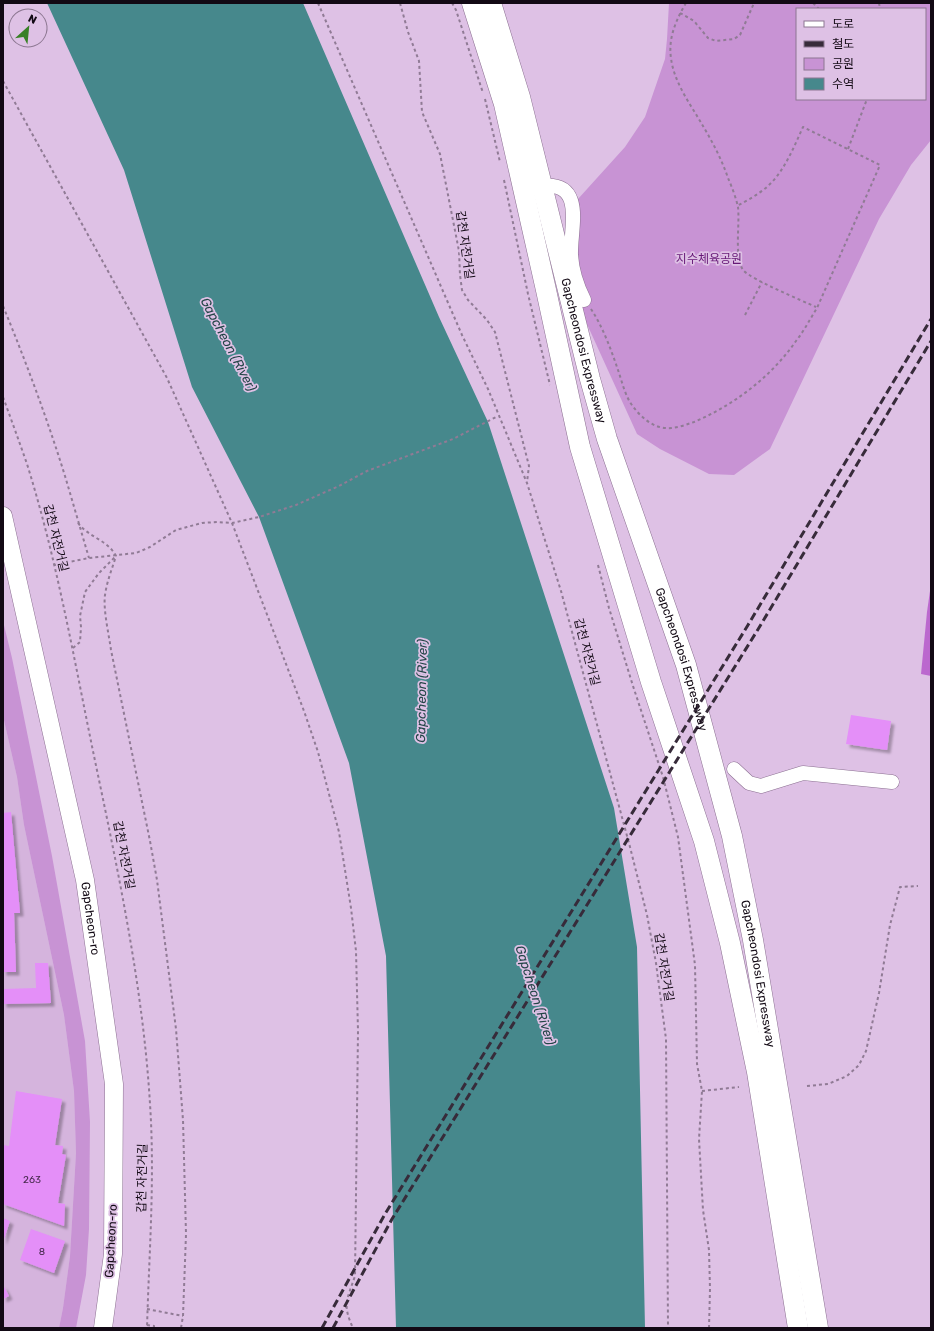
<svg xmlns="http://www.w3.org/2000/svg" width="934" height="1331" viewBox="0 0 934 1331" font-family="Rubik,'Noto Sans KR',sans-serif">
	<defs>
		<filter id="shadow"><feDropShadow dx="3.5" dy="3.5" stdDeviation="1" flood-color="#0004"/></filter>
	</defs>
	<rect width="100%" height="100%" fill="#dec1e5"/>
	<path fill="#d5b4dd" d="M 3,716 L 17,777 L 24,825 L 64,1015 L 74,1091 L 76,1153 L 70,1256 L 63,1308 L 59,1328 L 3,1328 Z"/>
	<g fill="#c893d4" fill-rule="evenodd">
		<path d="M 669,3 L 931,3 L 931,140 L 911,165 L 879,219 L 770,449 L 734,475 L 709,474 L 660,449 L 637,434 L 581,311 L 563,245 L 578,199 L 625,147 L 645,117 L 665,59 L 667,39 ZM 797,9 L 925,9 L 925,99 L 797,99 Z"/>
		<path d="M 3,621 L 12,658 L 52,856 L 85,1041 L 90,1122 L 89,1229 L 86,1275 L 76,1328 L 59,1328 L 63,1308 L 70,1256 L 76,1153 L 74,1091 L 64,1015 L 24,825 L 17,777 L 3,716 Z"/>
	</g>
	<path fill="#bb68ce" d="M 931,584 L 931,676 L 921,674 L 927,612 Z"/>
	<path fill="#46888c" d="M 47,3 L 303,3 L 439,317 L 488,422 L 614,808 L 637,947 L 645,1328 L 396,1328 L 386,956 L 349,763 L 259,517 L 192,387 L 124,170 Z"/>
	<g fill="#e48ff8" filter="url(#shadow)">
		<path d="M 851,715 L 891,721 L 887,750 L 846,744 Z"/>
		<path d="M 11,812 L 20,913 L 14,913 L 16,972 L 3,972 L 3,813 Z"/>
		<path d="M 35,963 L 48,963 L 51,1003 L 3,1004 L 3,989 L 36,988 Z"/>
		<path d="M 16,1091 L 62,1099 L 55,1145 L 63,1146 L 62,1154 L 66,1155 L 58,1203 L 65,1204 L 64,1226 L 3,1204 L 3,1145 L 9,1146 Z"/>
		<path d="M 3,1218 L 10,1221 L 3,1242 Z"/>
		<path d="M 31,1229 L 65,1241 L 54,1273 L 20,1260 Z"/>
		<path d="M 3,1285 L 9,1296 L 3,1299 Z"/>
	</g>
	<g fill="none" stroke-linecap="round" stroke-linejoin="round">
		<g stroke="#8b7091" stroke-width="15">
			<g id="minor">
				<path d="M 543,186 C 586,182 570,229 571,255 C 572,271 577,286 584,300"/>
				<path d="M 734,769 L 749,783 L 761,786 L 803,773 L 892,782"/>
			</g>
		</g>
		<g stroke="#8b7091" stroke-width="19">
			<g id="major">
				<path id="s1" d="M 3,516 L 85,880 L 114,1084 L 113,1254 L 103,1328"/>
			</g>
		</g>
		<g stroke="#8b7091" stroke-width="21">
			<g id="highway">
				<path d="M 472,3 L 504,104 L 546,290 L 580,447 L 651,682 L 704,841 L 730,943 L 757,1072 L 798,1328"/>
				<path id="s2" d="M 491,3 L 520,97 L 590,379 L 607,439 L 686,665 L 732,836 L 753,940 L 818,1328"/>
			</g>
		</g>
		<g stroke="#907b95" stroke-width="2" stroke-dasharray="3 3" stroke-linecap="butt">
			<path d="M 318,3 L 462,335 L 488,389 L 527,483 L 561,591 L 630,847 L 647,915 L 656,963 L 666,1039 L 668,1328"/>
			<path d="M 400,3 L 408,32 L 419,61 L 422,112 L 440,154 L 459,251 L 460,275 L 462,290 L 468,300 L 487,320 L 495,332 L 529,466 L 527,482"/>
			<path d="M 452,3 L 456,10 L 483,93"/>
			<path d="M 686,3 C 676,20 668,38 671,58 C 674,83 691,105 703,126 C 713,143 722,160 728,178 C 732,187 736,198 738,207 C 740,225 734,256 743,270 C 750,279 803,301 816,307"/>
			<path d="M 813,3 L 819,9"/>
			<path d="M 879,3 L 880,9"/>
			<path d="M 680,13 L 694,21 L 708,38 L 716,41 L 734,39 L 740,35 L 754,3"/>
			<path d="M 3,81 L 167,378 L 232,523 L 304,711 L 318,752 L 339,832 L 351,908 L 356,951 L 358,1031 L 355,1276 C 347,1300 342,1304 353,1328"/>
			<path d="M 485,99 L 500,162"/>
			<path d="M 848,149 L 867,99"/>
			<path d="M 504,180 L 528,294 L 550,385"/>
			<path d="M 3,306 C 26,362 47,418 65,476 C 73,503 81,531 89,558"/>
			<path d="M 591,309 C 603,327 612,352 619,373 C 623,385 626,399 635,409 C 642,418 653,427 665,428 C 675,429 685,425 694,422 C 734,405 771,377 796,341 C 804,331 810,319 817,308 L 880,165 L 803,127 C 792,151 782,178 759,193 C 752,198 744,202 737,206"/>
			<path d="M 745,315 L 762,282"/>
			<path d="M 3,397 C 11,419 19,441 27,464 C 57,560 74,659 94,756 C 118,871 143,987 150,1104 C 155,1179 149,1254 147,1328"/>
			<path d="M 78,523 C 88,537 108,540 116,556 C 112,569 107,581 105,595 C 103,610 109,635 111,650 L 150,841 L 157,880 L 176,1029 L 183,1120 L 186,1234 L 183,1316 L 181,1328"/>
			<path d="M 54,565 L 89,558 L 136,553 L 150,547 L 176,530 L 187,527 L 202,523 L 217,522 L 232,523 L 259,517 L 296,505 L 339,486 L 367,471 L 453,439 L 498,416"/>
			<path d="M 598,565 L 609,608 L 633,686 L 663,777 L 678,837 L 695,965 L 697,1064 L 702,1091 L 699,1139 L 703,1210 L 709,1250 L 710,1289 L 709,1328"/>
			<path d="M 73,648 L 80,642 L 81,627 L 80,616 L 85,592 L 99,573 L 115,557"/>
			<path d="M 807,1086 L 828,1084 L 847,1076 L 859,1065 L 866,1051 L 879,993 L 890,925 L 900,887 L 918,886"/>
			<path d="M 702,1091 L 739,1087"/>
			<path d="M 147,1309 L 183,1316"/>
			<path d="M 147,1325 L 154,1326 L 154,1328"/>
		</g>
		<use href="#minor" stroke="#fff" stroke-width="14"/>
		<use href="#major" stroke="#fff" stroke-width="18"/>
		<use href="#highway" stroke="#fff" stroke-width="20"/>
		<g stroke="#372b3a" stroke-width="3" stroke-dasharray="8 4" stroke-linecap="butt">
			<path d="M 322,1328 L 385,1214 L 748,625 L 931,319"/>
			<path d="M 333,1328 L 392,1219 L 757,631 L 931,341"/>
		</g>
	</g>
	<g text-anchor="middle" stroke-width="3.5" stroke-linejoin="round" paint-order="stroke">
		<g font-size="10" fill="#462a4d">
			<text x="32" y="1183">263</text>
			<text x="42" y="1255">8</text>
		</g>
		<g font-size="12" fill="#120914" stroke="#dec1e5">
			<text transform="translate(465 245) rotate(82)" y="4">갑천 자전거길</text>
			<text dy="4" stroke="none"><textPath href="#s2" startOffset="360">Gapcheondosi Expressway</textPath></text>
			<text transform="translate(56 538) rotate(76)" y="4">갑천 자전거길</text>
			<text transform="translate(587 652) rotate(75)" y="4">갑천 자전거길</text>
			<text dy="4" stroke="none"><textPath href="#s2" startOffset="684">Gapcheondosi Expressway</textPath></text>
			<text transform="translate(124 855) rotate(79)" y="4">갑천 자전거길</text>
			<text dy="4" stroke="none"><textPath href="#s1" startOffset="412">Gapcheon-ro</textPath></text>
			<text transform="translate(664 967) rotate(81)" y="4">갑천 자전거길</text>
			<text dy="4" stroke="none"><textPath href="#s2" startOffset="1008">Gapcheondosi Expressway</textPath></text>
			<text transform="translate(142 1178) rotate(-89)" y="4">갑천 자전거길</text>
			<text transform="translate(111 1241) rotate(-87)" y="4">Gapcheon-ro</text>
		</g>
		<g font-size="12" fill="#671977" stroke="#dec1e5">
			<text x="709" y="263">지수체육공원</text>
		</g>
		<g font-size="13" font-style="italic" fill="#234547" stroke="#dec1e5">
			<text transform="translate(229 344) rotate(62)" y="5">Gapcheon (River)</text>
			<text transform="translate(421 691) rotate(-89)" y="5">Gapcheon (River)</text>
			<text transform="translate(536 995) rotate(72)" y="5">Gapcheon (River)</text>
		</g>
	</g>
	<rect width="934" height="1331" fill="none" stroke="#120914" stroke-width="8"/>
	<rect x="796" y="8" width="130" height="92" fill="#dec1e5" stroke="#8c7791"/>
	<rect x="804" y="21" width="20" height="6" fill="#ffffff" stroke="#8c7791"/>
	<text x="832" y="28" font-size="12" fill="#120914">도로</text>
	<rect x="804" y="41" width="20" height="6" fill="#372b3a" stroke="#8c7791"/>
	<text x="832" y="48" font-size="12" fill="#120914">철도</text>
	<rect x="804" y="58" width="20" height="12" fill="#c893d4" stroke="#8c7791"/>
	<text x="832" y="68" font-size="12" fill="#120914">공원</text>
	<rect x="804" y="78" width="20" height="12" fill="#46888c" stroke="#8c7791"/>
	<text x="832" y="88" font-size="12" fill="#120914">수역</text>
	<g transform="translate(28 28) rotate(27)"><circle r="19" fill="#dec1e5" stroke="#8c7791"/>
	<path d="M0-3L7 15L0 10L-7 15Z" fill="#388026"/>
	<text y="-6" font-size="11" font-weight="bold" text-anchor="middle" fill="#120914">N</text>
	</g>
</svg>
